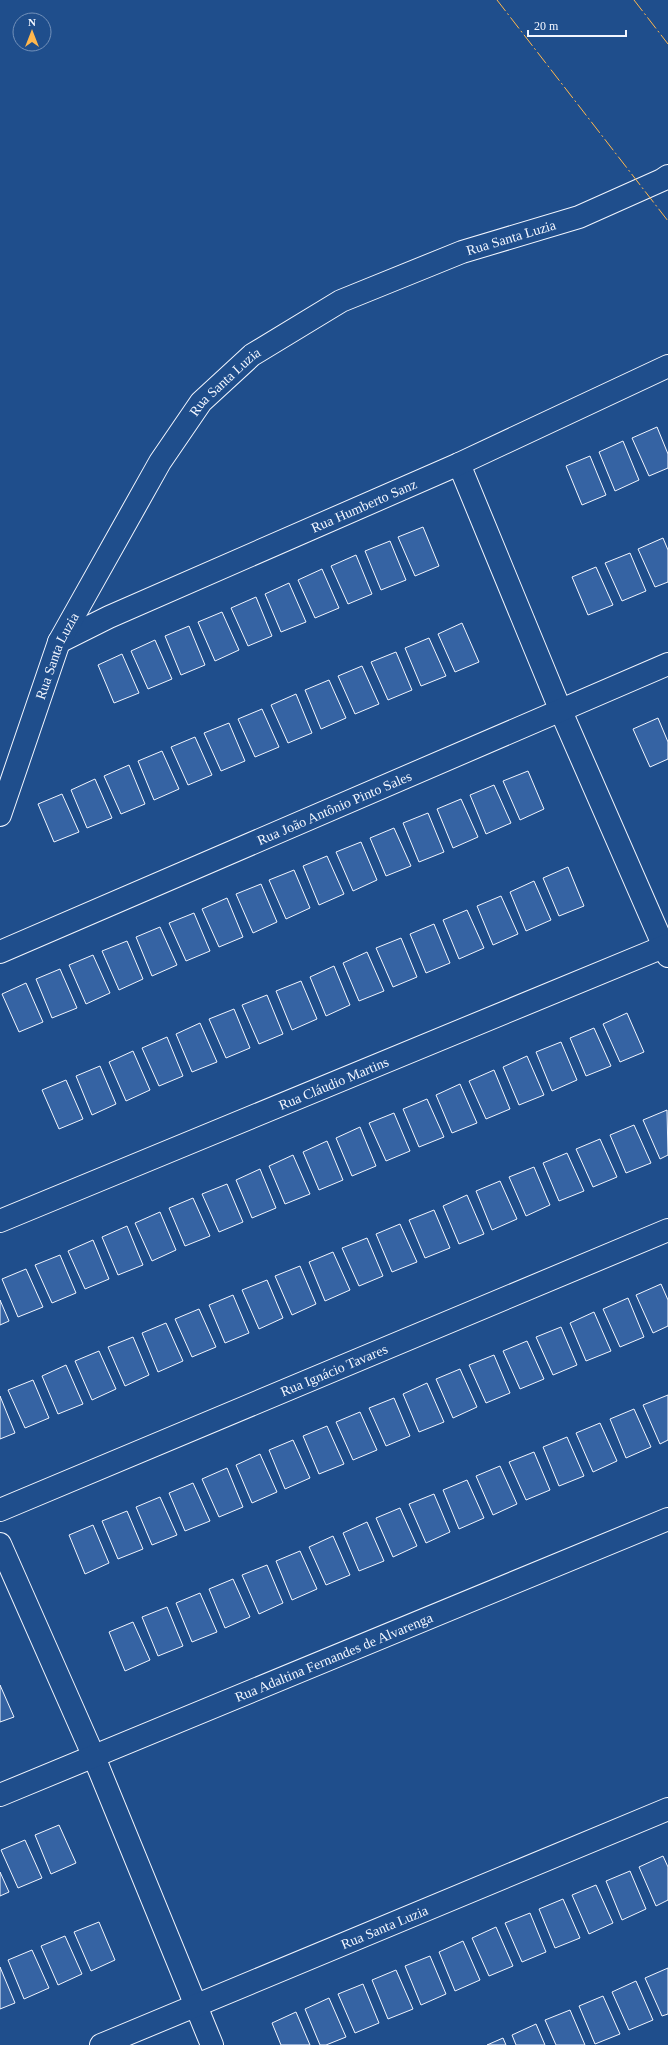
<svg xmlns="http://www.w3.org/2000/svg" width="668" height="2045" viewBox="0 0 668 2045" font-family="'Times New Roman',serif">
	<rect width="100%" height="100%" fill="#1f4e8c"/>
	<g fill="#3563a3" stroke="#f2f6ff">
		<path d="M 657,427 L 668,454 L 668,468 L 649,476 L 632,438 Z"/>
		<path d="M 623,441 L 639,480 L 615,491 L 599,452 Z"/>
		<path d="M 590,456 L 606,495 L 582,505 L 566,466 Z"/>
		<path d="M 423,527 L 439,566 L 415,576 L 398,537 Z"/>
		<path d="M 663,538 L 668,550 L 668,582 L 655,587 L 638,549 Z"/>
		<path d="M 390,541 L 406,580 L 381,590 L 365,551 Z"/>
		<path d="M 630,553 L 646,591 L 622,601 L 605,563 Z"/>
		<path d="M 356,555 L 372,594 L 348,604 L 331,566 Z"/>
		<path d="M 596,567 L 613,605 L 588,615 L 572,577 Z"/>
		<path d="M 322,569 L 339,608 L 315,618 L 298,580 Z"/>
		<path d="M 289,583 L 306,622 L 281,632 L 265,594 Z"/>
		<path d="M 256,597 L 272,636 L 248,646 L 231,608 Z"/>
		<path d="M 222,612 L 239,650 L 215,661 L 198,622 Z"/>
		<path d="M 462,623 L 479,662 L 455,672 L 438,634 Z"/>
		<path d="M 189,626 L 205,665 L 181,675 L 165,636 Z"/>
		<path d="M 429,638 L 446,676 L 421,686 L 405,648 Z"/>
		<path d="M 155,640 L 172,679 L 148,689 L 131,651 Z"/>
		<path d="M 396,652 L 412,690 L 388,700 L 371,662 Z"/>
		<path d="M 122,654 L 139,693 L 114,703 L 98,665 Z"/>
		<path d="M 362,666 L 379,704 L 355,714 L 338,676 Z"/>
		<path d="M 329,680 L 346,718 L 321,729 L 305,690 Z"/>
		<path d="M 296,694 L 312,733 L 288,743 L 271,705 Z"/>
		<path d="M 262,709 L 279,747 L 255,757 L 238,719 Z"/>
		<path d="M 658,718 L 668,742 L 668,759 L 650,767 L 633,729 Z"/>
		<path d="M 229,723 L 245,761 L 221,771 L 204,733 Z"/>
		<path d="M 195,737 L 212,775 L 188,785 L 171,747 Z"/>
		<path d="M 162,751 L 179,789 L 154,800 L 138,761 Z"/>
		<path d="M 129,765 L 145,804 L 121,814 L 104,776 Z"/>
		<path d="M 528,771 L 544,809 L 520,820 L 503,781 Z"/>
		<path d="M 95,779 L 112,818 L 87,828 L 71,790 Z"/>
		<path d="M 494,785 L 511,823 L 486,834 L 470,795 Z"/>
		<path d="M 62,794 L 79,832 L 54,842 L 38,804 Z"/>
		<path d="M 461,799 L 478,837 L 453,848 L 437,809 Z"/>
		<path d="M 428,813 L 444,852 L 419,862 L 403,823 Z"/>
		<path d="M 394,828 L 411,866 L 386,876 L 370,838 Z"/>
		<path d="M 361,842 L 377,880 L 353,891 L 336,852 Z"/>
		<path d="M 327,856 L 344,894 L 319,905 L 303,866 Z"/>
		<path d="M 568,867 L 584,906 L 559,916 L 543,878 Z"/>
		<path d="M 294,870 L 310,908 L 286,919 L 269,880 Z"/>
		<path d="M 534,881 L 551,920 L 526,931 L 510,892 Z"/>
		<path d="M 261,884 L 277,922 L 253,933 L 236,894 Z"/>
		<path d="M 501,896 L 518,934 L 493,945 L 477,906 Z"/>
		<path d="M 227,898 L 243,937 L 219,947 L 202,909 Z"/>
		<path d="M 467,910 L 484,948 L 459,959 L 443,920 Z"/>
		<path d="M 194,913 L 210,951 L 186,961 L 169,923 Z"/>
		<path d="M 434,924 L 450,963 L 426,973 L 410,934 Z"/>
		<path d="M 160,927 L 177,965 L 152,976 L 136,937 Z"/>
		<path d="M 401,938 L 417,977 L 393,987 L 376,948 Z"/>
		<path d="M 127,941 L 143,979 L 119,990 L 102,951 Z"/>
		<path d="M 367,952 L 384,991 L 359,1001 L 343,963 Z"/>
		<path d="M 93,955 L 110,993 L 86,1004 L 69,965 Z"/>
		<path d="M 334,966 L 350,1005 L 326,1016 L 310,977 Z"/>
		<path d="M 60,969 L 77,1008 L 52,1018 L 36,979 Z"/>
		<path d="M 301,981 L 317,1019 L 292,1030 L 276,991 Z"/>
		<path d="M 26,983 L 43,1022 L 19,1032 L 2,994 Z"/>
		<path d="M 267,995 L 283,1034 L 259,1044 L 242,1005 Z"/>
		<path d="M 234,1009 L 250,1048 L 226,1058 L 209,1019 Z"/>
		<path d="M 627,1013 L 644,1052 L 620,1062 L 603,1024 Z"/>
		<path d="M 200,1023 L 217,1062 L 192,1072 L 176,1034 Z"/>
		<path d="M 594,1028 L 611,1066 L 586,1076 L 570,1038 Z"/>
		<path d="M 167,1037 L 183,1076 L 159,1086 L 142,1048 Z"/>
		<path d="M 561,1042 L 577,1080 L 552,1091 L 536,1052 Z"/>
		<path d="M 133,1051 L 150,1090 L 126,1101 L 109,1062 Z"/>
		<path d="M 527,1056 L 544,1095 L 519,1105 L 503,1067 Z"/>
		<path d="M 100,1066 L 116,1104 L 92,1115 L 76,1076 Z"/>
		<path d="M 494,1070 L 510,1109 L 486,1119 L 469,1081 Z"/>
		<path d="M 66,1080 L 83,1119 L 59,1129 L 42,1090 Z"/>
		<path d="M 460,1084 L 477,1123 L 452,1133 L 436,1095 Z"/>
		<path d="M 427,1099 L 444,1137 L 419,1147 L 403,1109 Z"/>
		<path d="M 667,1110 L 668,1155 L 660,1159 L 643,1120 Z"/>
		<path d="M 394,1113 L 410,1151 L 386,1161 L 369,1123 Z"/>
		<path d="M 634,1125 L 651,1163 L 626,1173 L 610,1135 Z"/>
		<path d="M 360,1127 L 376,1166 L 352,1176 L 336,1138 Z"/>
		<path d="M 600,1139 L 617,1177 L 593,1187 L 576,1149 Z"/>
		<path d="M 327,1141 L 343,1180 L 319,1190 L 303,1152 Z"/>
		<path d="M 567,1153 L 584,1191 L 559,1201 L 543,1163 Z"/>
		<path d="M 293,1155 L 310,1194 L 285,1204 L 269,1166 Z"/>
		<path d="M 534,1167 L 550,1205 L 526,1216 L 509,1177 Z"/>
		<path d="M 260,1169 L 276,1208 L 252,1218 L 236,1180 Z"/>
		<path d="M 500,1181 L 517,1219 L 492,1230 L 476,1191 Z"/>
		<path d="M 227,1184 L 243,1222 L 219,1232 L 202,1194 Z"/>
		<path d="M 467,1195 L 484,1234 L 459,1244 L 443,1206 Z"/>
		<path d="M 193,1198 L 210,1236 L 185,1246 L 169,1208 Z"/>
		<path d="M 434,1210 L 450,1248 L 425,1258 L 409,1220 Z"/>
		<path d="M 160,1212 L 176,1250 L 152,1261 L 135,1223 Z"/>
		<path d="M 400,1224 L 417,1262 L 392,1272 L 376,1234 Z"/>
		<path d="M 127,1226 L 143,1265 L 118,1275 L 102,1237 Z"/>
		<path d="M 367,1238 L 383,1276 L 359,1286 L 342,1248 Z"/>
		<path d="M 93,1240 L 109,1279 L 85,1289 L 68,1251 Z"/>
		<path d="M 333,1252 L 350,1290 L 325,1301 L 309,1262 Z"/>
		<path d="M 60,1255 L 76,1293 L 52,1303 L 35,1265 Z"/>
		<path d="M 300,1266 L 316,1304 L 292,1315 L 275,1276 Z"/>
		<path d="M 26,1269 L 43,1307 L 18,1317 L 2,1279 Z"/>
		<path d="M 267,1280 L 283,1318 L 259,1329 L 242,1290 Z"/>
		<path d="M 661,1284 L 668,1300 L 668,1326 L 653,1333 L 636,1295 Z"/>
		<path d="M 233,1295 L 249,1333 L 225,1343 L 209,1305 Z"/>
		<path d="M 628,1298 L 644,1337 L 620,1347 L 603,1309 Z"/>
		<path d="M 0,1300 L 9,1321 L 0,1325 Z"/>
		<path d="M 199,1309 L 216,1347 L 192,1357 L 175,1319 Z"/>
		<path d="M 594,1312 L 611,1351 L 586,1361 L 570,1323 Z"/>
		<path d="M 166,1323 L 183,1361 L 158,1372 L 142,1333 Z"/>
		<path d="M 561,1327 L 577,1365 L 553,1375 L 536,1337 Z"/>
		<path d="M 133,1337 L 149,1375 L 125,1386 L 108,1347 Z"/>
		<path d="M 527,1341 L 544,1379 L 520,1389 L 503,1351 Z"/>
		<path d="M 99,1351 L 116,1389 L 92,1400 L 75,1361 Z"/>
		<path d="M 494,1355 L 510,1393 L 486,1403 L 469,1365 Z"/>
		<path d="M 66,1365 L 83,1404 L 58,1414 L 42,1376 Z"/>
		<path d="M 460,1369 L 477,1407 L 453,1418 L 436,1379 Z"/>
		<path d="M 33,1380 L 49,1418 L 25,1428 L 8,1390 Z"/>
		<path d="M 427,1383 L 444,1422 L 419,1432 L 403,1394 Z"/>
		<path d="M 668,1395 L 668,1440 L 660,1444 L 643,1405 Z"/>
		<path d="M 0,1396 L 15,1433 L 0,1439 Z"/>
		<path d="M 394,1398 L 410,1436 L 386,1446 L 369,1408 Z"/>
		<path d="M 634,1409 L 651,1447 L 626,1458 L 610,1419 Z"/>
		<path d="M 360,1412 L 377,1450 L 353,1460 L 336,1422 Z"/>
		<path d="M 600,1423 L 617,1461 L 593,1472 L 576,1433 Z"/>
		<path d="M 327,1426 L 344,1464 L 319,1474 L 303,1436 Z"/>
		<path d="M 567,1437 L 584,1476 L 559,1486 L 543,1447 Z"/>
		<path d="M 293,1440 L 310,1478 L 285,1489 L 269,1450 Z"/>
		<path d="M 534,1452 L 550,1490 L 526,1500 L 509,1462 Z"/>
		<path d="M 260,1454 L 277,1492 L 252,1503 L 236,1465 Z"/>
		<path d="M 500,1466 L 517,1504 L 493,1515 L 476,1476 Z"/>
		<path d="M 227,1468 L 243,1507 L 219,1517 L 202,1479 Z"/>
		<path d="M 467,1480 L 484,1518 L 459,1529 L 443,1490 Z"/>
		<path d="M 193,1483 L 210,1521 L 185,1531 L 169,1493 Z"/>
		<path d="M 434,1494 L 450,1532 L 426,1543 L 409,1504 Z"/>
		<path d="M 160,1497 L 177,1535 L 152,1545 L 136,1507 Z"/>
		<path d="M 400,1508 L 417,1546 L 393,1557 L 376,1518 Z"/>
		<path d="M 127,1511 L 143,1549 L 118,1559 L 102,1521 Z"/>
		<path d="M 367,1522 L 384,1561 L 359,1571 L 343,1533 Z"/>
		<path d="M 93,1525 L 109,1563 L 85,1574 L 69,1535 Z"/>
		<path d="M 333,1536 L 350,1575 L 326,1585 L 309,1547 Z"/>
		<path d="M 300,1551 L 317,1589 L 292,1600 L 276,1561 Z"/>
		<path d="M 267,1565 L 283,1603 L 259,1614 L 242,1575 Z"/>
		<path d="M 233,1579 L 250,1617 L 225,1628 L 209,1589 Z"/>
		<path d="M 200,1593 L 217,1632 L 192,1642 L 176,1603 Z"/>
		<path d="M 167,1607 L 183,1646 L 158,1656 L 142,1617 Z"/>
		<path d="M 133,1622 L 150,1660 L 125,1671 L 109,1632 Z"/>
		<path d="M 0,1685 L 14,1717 L 0,1722 Z"/>
		<path d="M 59,1825 L 76,1863 L 51,1874 L 35,1835 Z"/>
		<path d="M 25,1840 L 42,1878 L 18,1888 L 1,1850 Z"/>
		<path d="M 663,1856 L 668,1867 L 668,1900 L 656,1906 L 639,1867 Z"/>
		<path d="M 630,1871 L 646,1909 L 622,1920 L 606,1881 Z"/>
		<path d="M 0,1872 L 9,1892 L 0,1896 Z"/>
		<path d="M 596,1885 L 613,1923 L 589,1934 L 572,1895 Z"/>
		<path d="M 563,1899 L 580,1938 L 555,1948 L 539,1909 Z"/>
		<path d="M 530,1913 L 546,1952 L 522,1962 L 505,1923 Z"/>
		<path d="M 99,1922 L 115,1960 L 91,1971 L 74,1932 Z"/>
		<path d="M 496,1927 L 513,1966 L 489,1976 L 472,1938 Z"/>
		<path d="M 65,1936 L 82,1974 L 58,1985 L 41,1946 Z"/>
		<path d="M 463,1941 L 480,1980 L 455,1991 L 439,1952 Z"/>
		<path d="M 32,1950 L 49,1988 L 24,1999 L 8,1960 Z"/>
		<path d="M 430,1956 L 446,1994 L 421,2005 L 405,1966 Z"/>
		<path d="M 0,1967 L 15,2003 L 0,2009 Z"/>
		<path d="M 668,1968 L 668,2014 L 662,2016 L 645,1978 Z"/>
		<path d="M 396,1970 L 413,2009 L 388,2019 L 372,1980 Z"/>
		<path d="M 636,1981 L 653,2020 L 629,2030 L 612,1992 Z"/>
		<path d="M 363,1984 L 379,2023 L 355,2033 L 338,1994 Z"/>
		<path d="M 603,1996 L 620,2034 L 595,2044 L 579,2006 Z"/>
		<path d="M 329,1998 L 346,2037 L 326,2045 L 320,2045 L 305,2009 Z"/>
		<path d="M 570,2010 L 585,2045 L 556,2045 L 545,2020 Z"/>
		<path d="M 296,2012 L 310,2045 L 281,2045 L 272,2023 Z"/>
		<path d="M 536,2024 L 545,2045 L 516,2045 L 512,2035 Z"/>
		<path d="M 503,2038 L 506,2045 L 487,2045 Z"/>
	</g>
	<g fill="none" stroke-linecap="round" stroke-linejoin="round">
		<g stroke="#f2f6ff" stroke-width="24">
			<g id="street">
				<path d="M 459,464 L 560,709 L 668,956"/>
				<path id="s1" d="M 59,642 L 109,617 L 459,464 L 668,366"/>
				<path id="s2" d="M 0,815 L 59,642 L 160,462 L 201,402 L 252,355 L 341,301 L 462,252 L 579,217 L 662,180 L 668,176"/>
				<path id="s3" d="M 0,952 L 668,664"/>
				<path id="s4" d="M 0,1221 L 668,945"/>
				<path id="s5" d="M 0,1510 L 668,1230"/>
				<path d="M 0,1544 L 94,1757 L 212,2045"/>
				<path id="s6" d="M 0,1795 L 668,1519"/>
				<path id="s7" d="M 101,2045 L 668,1809"/>
			</g>
		</g>
		<use href="#street" stroke="#1f4e8c" stroke-width="22"/>
		<g stroke="#ffb74d" stroke-width="1" stroke-dasharray="14 3 2 3" stroke-linecap="butt">
			<path d="M 497,0 L 668,221"/>
			<path d="M 634,0 L 668,44"/>
		</g>
	</g>
	<g text-anchor="middle" stroke-width="3" stroke-linejoin="round" paint-order="stroke">
		<g font-size="14" fill="#f2f6ff" stroke="#1f4e8c">
			<text dy="5" stroke="none"><textPath href="#s2" startOffset="817">Rua Santa Luzia</textPath></text>
			<text dy="5" stroke="none"><textPath href="#s2" startOffset="493">Rua Santa Luzia</textPath></text>
			<text dy="5" stroke="none"><textPath href="#s1" startOffset="334">Rua Humberto Sanz</textPath></text>
			<text dy="5" stroke="none"><textPath href="#s2" startOffset="169">Rua Santa Luzia</textPath></text>
			<text dy="5" stroke="none"><textPath href="#s3" startOffset="364">Rua João Antônio Pinto Sales</textPath></text>
			<text dy="5" stroke="none"><textPath href="#s4" startOffset="361">Rua Cláudio Martins</textPath></text>
			<text dy="5" stroke="none"><textPath href="#s5" startOffset="362">Rua Ignácio Tavares</textPath></text>
			<text dy="5" stroke="none"><textPath href="#s6" startOffset="361">Rua Adaltina Fernandes de Alvarenga</textPath></text>
			<text dy="5" stroke="none"><textPath href="#s7" startOffset="307">Rua Santa Luzia</textPath></text>
		</g>
	</g>
	<g transform="translate(32 32)"><circle r="19" fill="#1f4e8c" stroke="#7391ba"/>
	<path d="M0-3L7 15L0 10L-7 15Z" fill="#ffb74d"/>
	<text y="-6" font-size="11" font-weight="bold" text-anchor="middle" fill="#f2f6ff">N</text>
	</g>
	<path d="M528 30v6h98v-6" fill="none" stroke="#f2f6ff" stroke-width="2"/>
	<text x="534" y="30" font-size="12" fill="#f2f6ff" stroke="#1f4e8c" stroke-width="3" paint-order="stroke">20 m</text>
</svg>
